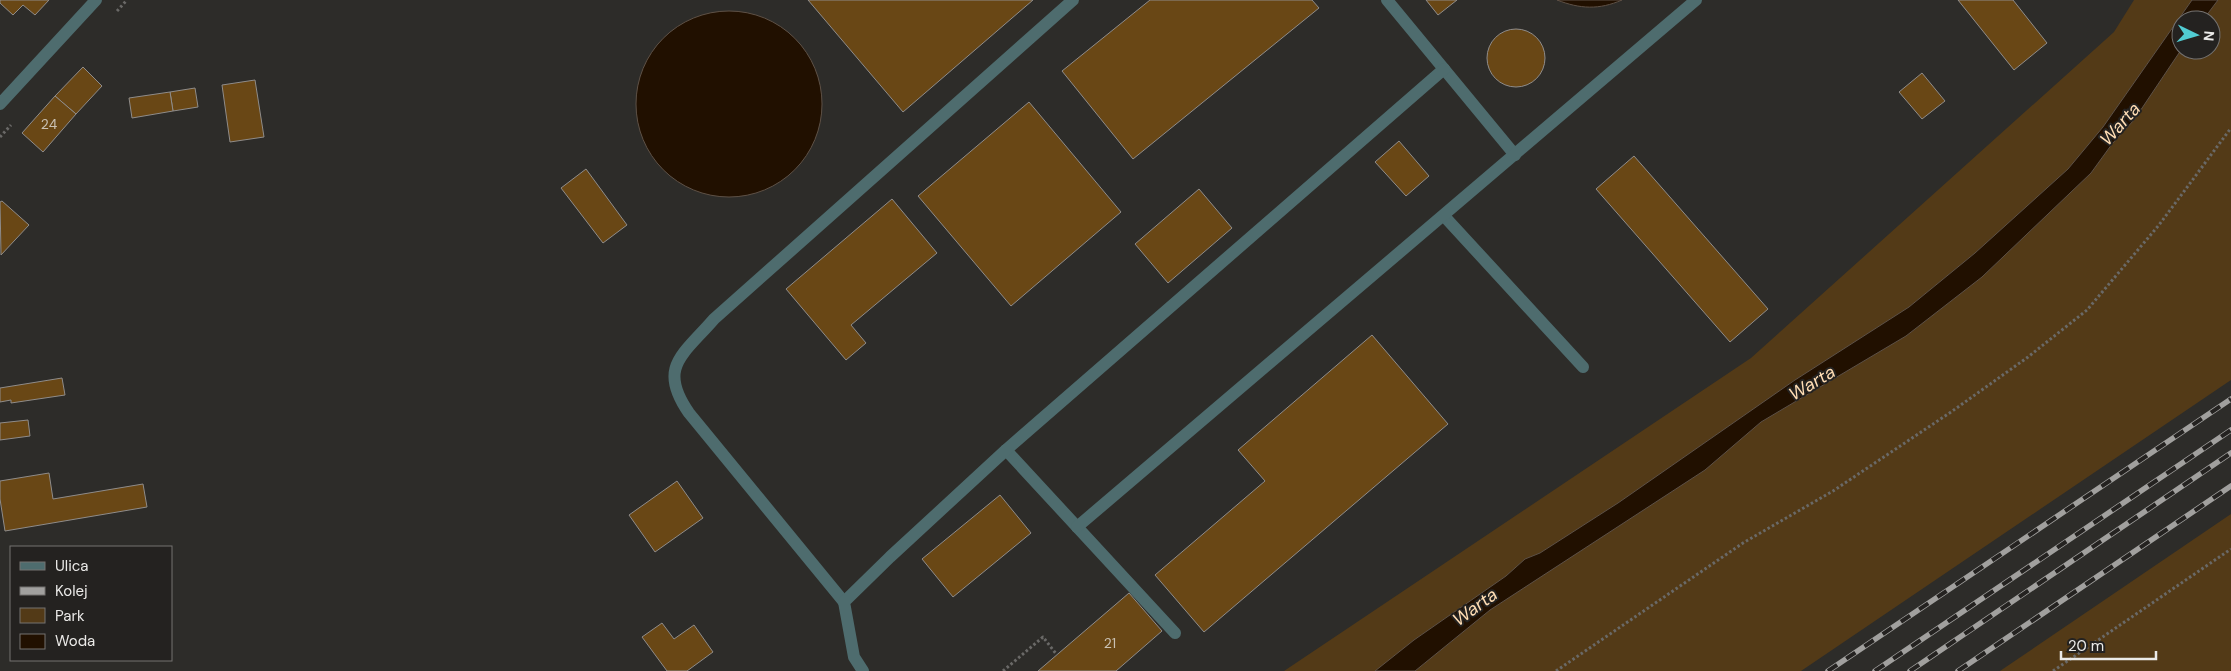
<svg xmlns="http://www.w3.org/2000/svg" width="2231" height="671" viewBox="0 0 2231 671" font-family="'DM Sans',sans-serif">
	<rect width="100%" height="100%" fill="#2d2c29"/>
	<g fill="#533a17">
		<path d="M 2134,0 L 2192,0 L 2103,127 L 2068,169 L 1975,253 L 1909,307 L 1795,380 L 1618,503 L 1540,553 L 1525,559 L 1506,576 L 1414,640 L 1380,668 L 1375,671 L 1284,671 L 1751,358 L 2114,32 Z"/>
		<path d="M 2218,0 L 2231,0 L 2231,380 L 1801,671 L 1415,671 L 1490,610 L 1705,470 L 1761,422 L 1906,336 L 1982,277 L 2091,173 L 2112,144 L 2134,120 L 2181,50 L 2211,50 L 2211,20 L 2203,20 Z"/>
		<path d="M 2231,514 L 2231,671 L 2000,671 Z"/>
	</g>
	<g fill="#211000" stroke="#5e5146">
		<path d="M 1557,0 L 1622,0 C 1599,10 1580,9 1557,0 Z"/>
		<path d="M 2192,0 L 2218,0 L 2203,20 L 2181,20 L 2181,50 L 2134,120 L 2112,144 L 2091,173 L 1982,277 L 1906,336 L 1761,422 L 1705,470 L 1490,610 L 1415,671 L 1375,671 L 1414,640 L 1506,576 L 1525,559 L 1540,553 L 1618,503 L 1795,380 L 1909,307 L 1975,253 L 2068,169 L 2103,127 Z"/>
		<circle cx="729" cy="104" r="93"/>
	</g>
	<g fill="#694715" stroke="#8f8c8a">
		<path d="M 0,0 L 49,0 L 35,15 L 23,5 L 13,15 L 0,3 Z"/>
		<path d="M 808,0 L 1033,0 L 903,112 Z"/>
		<path d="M 1150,0 L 1312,0 L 1319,8 L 1133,159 L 1062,71 Z"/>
		<path d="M 1426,0 L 1457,0 L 1438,15 Z"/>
		<path d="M 1958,0 L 2013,0 L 2047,43 L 2014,70 Z"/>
		<circle cx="1516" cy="58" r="29"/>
		<path d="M 83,67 L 102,86 L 76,114 L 55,96 Z"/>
		<path d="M 1922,73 L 1945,101 L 1922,119 L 1899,92 Z"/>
		<path d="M 255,80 L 264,137 L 230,142 L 222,85 Z"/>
		<path d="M 195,88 L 198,107 L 173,111 L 170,92 Z"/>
		<path d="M 170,92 L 173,111 L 132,118 L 129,98 Z"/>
		<path d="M 55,96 L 76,114 L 43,152 L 22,133 Z"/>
		<path d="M 1029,102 L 1121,212 L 1011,306 L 918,196 Z"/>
		<path d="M 1399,141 L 1429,176 L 1406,196 L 1375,162 Z"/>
		<path d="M 1634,156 L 1768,309 L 1730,342 L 1596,189 Z"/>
		<path d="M 586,169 L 627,225 L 603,243 L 561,188 Z"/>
		<path d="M 1199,189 L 1232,228 L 1168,283 L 1135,244 Z"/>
		<path d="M 892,199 L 937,253 L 851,325 L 866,343 L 846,360 L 786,289 Z"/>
		<path d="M 2,201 L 29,225 L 1,255 L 0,202 Z"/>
		<path d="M 1372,335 L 1448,424 L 1204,632 L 1155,575 L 1265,481 L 1238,450 Z"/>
		<path d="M 62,378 L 65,395 L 11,403 L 11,400 L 0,402 L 0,388 Z"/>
		<path d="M 28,420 L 30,436 L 0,440 L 0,423 Z"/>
		<path d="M 49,473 L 53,499 L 143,484 L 147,507 L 5,531 L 0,499 L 0,481 Z"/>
		<path d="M 677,481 L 703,518 L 655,552 L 629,515 Z"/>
		<path d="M 1000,495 L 1031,533 L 953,597 L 922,559 Z"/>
		<path d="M 1129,593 L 1162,631 L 1116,671 L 1038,671 Z"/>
		<path d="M 662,623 L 674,639 L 694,625 L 713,652 L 687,671 L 667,671 L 642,637 Z"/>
	</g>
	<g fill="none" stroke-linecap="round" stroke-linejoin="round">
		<g stroke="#6a6967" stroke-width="3" stroke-dasharray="2.5 2.5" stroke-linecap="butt">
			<path d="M 117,11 L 127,0"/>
			<path d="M 0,137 L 11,125"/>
			<path d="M 1003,671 L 1043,637 L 1057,655"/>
			<path d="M 1556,671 L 1743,543 L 1833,491 L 1951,412 L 2028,357 L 2087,310 L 2159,225 L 2231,128"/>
			<path d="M 2053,671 L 2231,549"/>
		</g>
		<g stroke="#4e6c6e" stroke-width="12">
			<path d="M 1387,0 L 1515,155"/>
			<path d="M 0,104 L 96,0"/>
			<path d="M 1444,216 L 1583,367"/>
			<path d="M 1006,450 L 1175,633"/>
			<path d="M 1077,527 L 1696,0"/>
			<path d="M 844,602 L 689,413 C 657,367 683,355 714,319 L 1073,0"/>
			<path d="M 863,671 L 854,657 L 844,602 L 890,557 L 1006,450 L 1444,69"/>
		</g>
		<g stroke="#a1a09e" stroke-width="5.5">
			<g id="rail">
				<path d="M 1828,671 L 2231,399"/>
				<path d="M 1875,671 L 2231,430"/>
				<path d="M 1910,671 L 2231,453"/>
				<path d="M 1958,671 L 2231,486"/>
			</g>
		</g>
		<use href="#rail" stroke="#242220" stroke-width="4" stroke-dasharray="11" stroke-linecap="butt"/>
	</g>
	<g text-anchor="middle" stroke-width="4" stroke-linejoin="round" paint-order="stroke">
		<g font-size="14" fill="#cac1b3">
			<text x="49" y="129">24</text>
			<text x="1110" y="648">21</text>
		</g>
		<g font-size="18" font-style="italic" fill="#ffddb4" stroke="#242220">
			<text transform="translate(2120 124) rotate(-48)" y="6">Warta</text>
			<text transform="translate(1812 383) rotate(-31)" y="6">Warta</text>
			<text transform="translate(1475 607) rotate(-36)" y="6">Warta</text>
		</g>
	</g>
	<rect x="10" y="546" width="162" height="115" fill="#242220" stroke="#747270"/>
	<rect x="20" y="562" width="25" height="8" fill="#4e6c6e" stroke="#747270"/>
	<text x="55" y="571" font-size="15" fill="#ebeae8">Ulica</text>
	<rect x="20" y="587" width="25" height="8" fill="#a1a09e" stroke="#747270"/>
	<text x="55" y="596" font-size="15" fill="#ebeae8">Kolej</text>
	<rect x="20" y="608" width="25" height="15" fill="#533a17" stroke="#747270"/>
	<text x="55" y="621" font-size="15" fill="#ebeae8">Park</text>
	<rect x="20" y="634" width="25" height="15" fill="#211000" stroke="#747270"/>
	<text x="55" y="646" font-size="15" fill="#ebeae8">Woda</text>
	<g transform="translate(2196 35) rotate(95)"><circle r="24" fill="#242220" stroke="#747270"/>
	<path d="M0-4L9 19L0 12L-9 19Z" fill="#51ccd2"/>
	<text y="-8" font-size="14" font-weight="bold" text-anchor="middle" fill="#ebeae8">N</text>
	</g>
	<path d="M2061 651v8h95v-8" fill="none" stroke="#ebeae8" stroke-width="2.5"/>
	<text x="2068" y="651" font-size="15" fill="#ebeae8" stroke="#242220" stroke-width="4" paint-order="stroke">20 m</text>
</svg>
